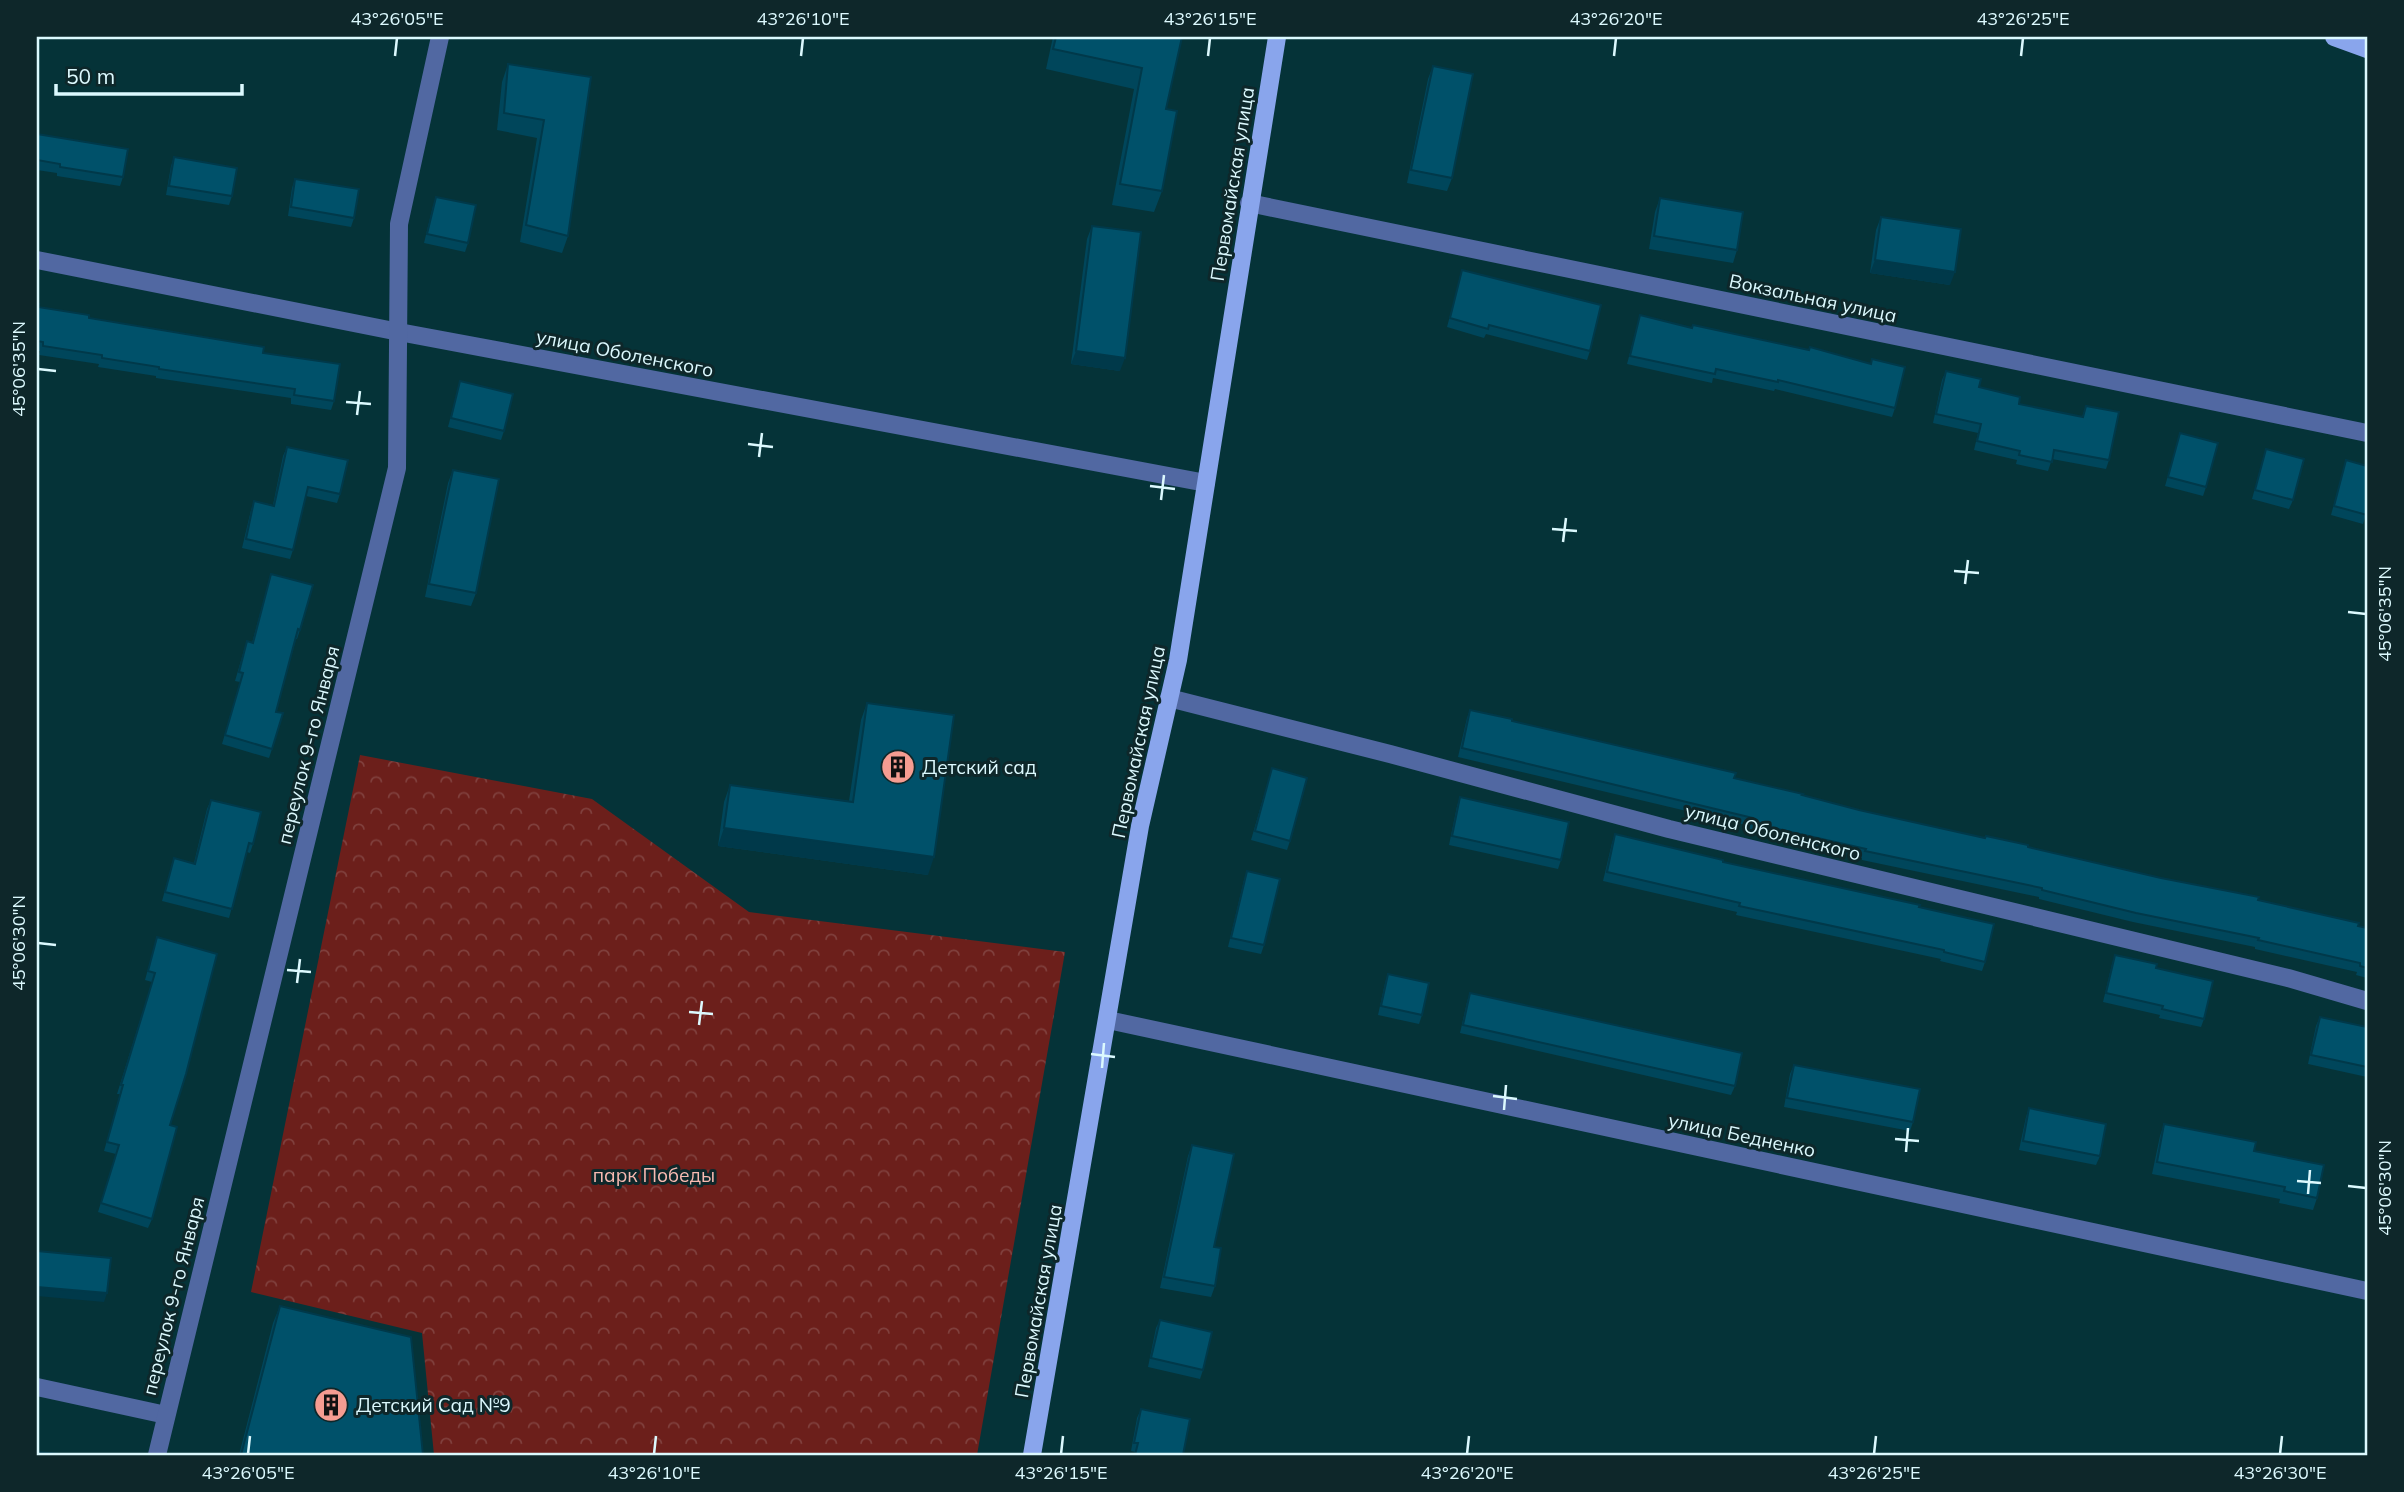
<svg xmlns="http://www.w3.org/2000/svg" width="2404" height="1492" viewBox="0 0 2404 1492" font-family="Mulish,sans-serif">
	<defs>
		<pattern id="park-crowns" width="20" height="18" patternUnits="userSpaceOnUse" patternTransform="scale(1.75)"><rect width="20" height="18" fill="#6c1f1b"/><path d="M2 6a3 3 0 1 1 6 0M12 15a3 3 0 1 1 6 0" fill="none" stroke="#80403d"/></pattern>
	</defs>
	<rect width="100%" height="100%" fill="#053338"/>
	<path fill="url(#park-crowns)" d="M 360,755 L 592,799 L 749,912 L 1065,952 L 977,1455 L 434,1455 L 422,1333 L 251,1292 Z"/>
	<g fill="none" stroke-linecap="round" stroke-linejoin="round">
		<g stroke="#5168a2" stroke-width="18">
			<path d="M 1249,203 L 2367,433"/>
			<path d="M 37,260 L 399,332 L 1206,483"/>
			<path d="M 1169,698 L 1390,754 L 1669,829 L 2288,978 L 2367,1001"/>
			<path d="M 1108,1020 L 2367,1291"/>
			<path d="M 37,1387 L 166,1415"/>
			<path d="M 157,1455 L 397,468 L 399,224 L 440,37"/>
		</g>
		<g stroke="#89a5ec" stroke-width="18">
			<path d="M 2334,37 L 2367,49"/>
			<path d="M 1032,1455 L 1140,826 L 1178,660 L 1277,37"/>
		</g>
	</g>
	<g fill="#00465b">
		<path d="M 1053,37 L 1182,37 L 1166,109 L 1162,191 L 1154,212 L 1112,205 L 1134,89 L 1046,69 Z"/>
		<path d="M 508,64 L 591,77 L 568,236 L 562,253 L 520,242 L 537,138 L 497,130 L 502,82 Z"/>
		<path d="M 1433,66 L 1452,178 L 1447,191 L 1407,183 L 1428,79 Z"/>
		<path d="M 37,134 L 123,177 L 120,186 L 57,176 L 57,173 L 37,170 Z"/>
		<path d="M 174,157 L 232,196 L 229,205 L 166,195 L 171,166 Z"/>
		<path d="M 295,179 L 354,218 L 351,227 L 288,216 L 292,188 Z"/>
		<path d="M 436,197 L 468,243 L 465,252 L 424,243 L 433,206 Z"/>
		<path d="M 1660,198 L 1737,250 L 1733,263 L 1649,249 L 1655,212 Z"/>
		<path d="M 1881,217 L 1950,285 L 1870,273 L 1876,230 Z"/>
		<path d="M 1092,226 L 1120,371 L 1071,364 L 1087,239 Z"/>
		<path d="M 1462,270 L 1590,351 L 1587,360 L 1486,334 L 1484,338 L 1447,327 Z"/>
		<path d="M 37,304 L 38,307 L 89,318 L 263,353 L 334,401 L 331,410 L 291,404 L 291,398 L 156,378 L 156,376 L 98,367 L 99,364 L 39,355 L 40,351 L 37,351 Z"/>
		<path d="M 1640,315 L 1895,408 L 1892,417 L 1775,389 L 1774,391 L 1713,378 L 1712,383 L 1627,364 Z"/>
		<path d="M 1946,371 L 1979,387 L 2019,404 L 2082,417 L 2086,406 L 2109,460 L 2106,469 L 2052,459 L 2048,471 L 2016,464 L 2017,460 L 1974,450 L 1978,433 L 1933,423 L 1942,380 Z"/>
		<path d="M 460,381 L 504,431 L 501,440 L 448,427 Z"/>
		<path d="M 2180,433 L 2206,487 L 2203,496 L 2165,486 Z"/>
		<path d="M 287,447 L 340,494 L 337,503 L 306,496 L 293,550 L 290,559 L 242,548 L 251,510 L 254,501 L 273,505 L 283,456 Z"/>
		<path d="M 2266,449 L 2293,500 L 2289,509 L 2252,499 Z"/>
		<path d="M 2346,460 L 2367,512 L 2363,524 L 2331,515 Z"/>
		<path d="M 453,470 L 476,593 L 471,606 L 425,597 L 448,483 Z"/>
		<path d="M 271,574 L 300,630 L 297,639 L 296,639 L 276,712 L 272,749 L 269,758 L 222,744 L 240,682 L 235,681 L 244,650 L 247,641 L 252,643 Z"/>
		<path d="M 867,703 L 928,875 L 718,846 L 724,802 L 730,785 L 849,801 L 861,720 Z"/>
		<path d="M 1470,710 L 1512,721 L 1859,810 L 2258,900 L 2367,928 L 2367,978 L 2356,975 L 2357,972 L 2255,949 L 2255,947 L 2133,922 L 2039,899 L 2039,897 L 1862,860 L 1862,858 L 1749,832 L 1750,826 L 1458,757 L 1467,718 Z"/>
		<path d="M 1272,768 L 1290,841 L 1287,850 L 1251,840 Z"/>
		<path d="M 1460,797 L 1561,860 L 1558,869 L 1449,845 L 1457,806 Z"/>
		<path d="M 211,800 L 253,844 L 250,853 L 247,852 L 229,918 L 162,901 L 174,858 L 194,863 L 207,809 Z"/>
		<path d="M 1615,834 L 1723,862 L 1919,907 L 1985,962 L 1982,971 L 1940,961 L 1941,959 L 1736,915 L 1737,912 L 1603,881 L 1612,843 Z"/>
		<path d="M 1247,871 L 1264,945 L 1261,954 L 1228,947 L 1244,880 Z"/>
		<path d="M 157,937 L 170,1125 L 152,1219 L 148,1228 L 98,1212 L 116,1154 L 104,1151 L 120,1094 L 117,1094 L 152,982 L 145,980 Z"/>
		<path d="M 2115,955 L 2156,968 L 2204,1019 L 2201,1027 L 2159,1018 L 2160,1015 L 2103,1002 L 2112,964 Z"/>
		<path d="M 1388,974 L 1422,1015 L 1419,1024 L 1378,1015 L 1385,983 Z"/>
		<path d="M 1470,993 L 1735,1086 L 1731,1095 L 1460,1033 L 1467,1002 Z"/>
		<path d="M 2320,1017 L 2367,1027 L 2367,1077 L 2308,1064 L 2316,1026 Z"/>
		<path d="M 1794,1065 L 1913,1122 L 1910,1131 L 1784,1107 L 1790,1074 Z"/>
		<path d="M 2029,1108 L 2100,1156 L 2096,1165 L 2019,1150 L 2026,1117 Z"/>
		<path d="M 2164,1124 L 2254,1151 L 2317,1198 L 2313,1210 L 2279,1203 L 2280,1199 L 2152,1174 L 2160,1136 Z"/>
		<path d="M 1192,1145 L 1214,1247 L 1215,1286 L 1211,1297 L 1160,1288 L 1188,1156 Z"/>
		<path d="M 280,1306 L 423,1455 L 239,1455 L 273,1323 Z"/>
		<path d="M 1160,1320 L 1203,1370 L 1200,1379 L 1148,1367 L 1156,1328 Z"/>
		<path d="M 1141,1409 L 1183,1455 L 1134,1455 L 1135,1452 L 1131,1451 L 1137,1418 Z"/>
	</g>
	<g fill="#00394a">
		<path d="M 1875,260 L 1955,272 L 1950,285 L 1870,273 Z"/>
		<path d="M 1076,351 L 1125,358 L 1120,371 L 1071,364 Z"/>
		<path d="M 724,828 L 934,857 L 928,875 L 718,846 Z"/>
		<path d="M 37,1287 L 107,1293 L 104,1302 L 37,1296 Z"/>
	</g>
	<g fill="#00516a" stroke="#00394a" stroke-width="2">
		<path d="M 1056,37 L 1182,37 L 1166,109 L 1177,111 L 1162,191 L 1120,184 L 1142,68 L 1053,49 Z"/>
		<path d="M 508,64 L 591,77 L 568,236 L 526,225 L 544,120 L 504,113 Z"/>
		<path d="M 1433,66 L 1473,74 L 1452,178 L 1411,170 Z"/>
		<path d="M 37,134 L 128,149 L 123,177 L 60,167 L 60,164 L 37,160 Z"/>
		<path d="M 174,157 L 237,168 L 232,196 L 169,186 Z"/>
		<path d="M 295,179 L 359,189 L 354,218 L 291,207 Z"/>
		<path d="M 436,197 L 476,205 L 468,243 L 427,234 Z"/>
		<path d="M 1660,198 L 1743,212 L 1737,250 L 1654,236 Z"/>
		<path d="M 1881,217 L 1961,229 L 1955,272 L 1875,260 Z"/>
		<path d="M 1092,226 L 1141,232 L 1125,358 L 1076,351 Z"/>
		<path d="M 1462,270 L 1601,305 L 1590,351 L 1489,325 L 1488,329 L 1450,318 Z"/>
		<path d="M 37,304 L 39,304 L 38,307 L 89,315 L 89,318 L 264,347 L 263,353 L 340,364 L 334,401 L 294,395 L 295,389 L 159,369 L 159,367 L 102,358 L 102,355 L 43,346 L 43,342 L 37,341 Z"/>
		<path d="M 1640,315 L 1692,328 L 1693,325 L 1809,350 L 1810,347 L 1871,364 L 1872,359 L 1905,367 L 1895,408 L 1778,380 L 1778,382 L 1716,369 L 1715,374 L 1630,356 Z"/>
		<path d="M 1946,371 L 1981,379 L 1979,387 L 2020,397 L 2019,404 L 2083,417 L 2086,406 L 2119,412 L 2109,460 L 2054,450 L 2052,462 L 2019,455 L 2020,451 L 1977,441 L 1981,424 L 1936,414 Z"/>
		<path d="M 460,381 L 513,394 L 504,431 L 451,418 Z"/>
		<path d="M 2180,433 L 2218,443 L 2206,487 L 2168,477 Z"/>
		<path d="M 287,447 L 348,460 L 340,494 L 308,487 L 293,550 L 246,539 L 254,501 L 274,506 Z"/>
		<path d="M 2266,449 L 2304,459 L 2293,500 L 2255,490 Z"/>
		<path d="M 2346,460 L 2367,466 L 2367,515 L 2334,506 Z"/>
		<path d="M 453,470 L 499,479 L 476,593 L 429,584 Z"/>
		<path d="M 271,574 L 313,585 L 300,630 L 298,629 L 276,712 L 283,713 L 272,749 L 225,735 L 243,673 L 239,672 L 247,641 L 253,643 Z"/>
		<path d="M 867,703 L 954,715 L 934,857 L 724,828 L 730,785 L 853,802 Z"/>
		<path d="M 1470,710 L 1512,719 L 1512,721 L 1736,773 L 1734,778 L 1803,794 L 1802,795 L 1859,810 L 1985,838 L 1986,836 L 2028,845 L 2028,847 L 2161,878 L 2259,897 L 2258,900 L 2359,923 L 2358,926 L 2367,928 L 2367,968 L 2360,966 L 2360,963 L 2258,940 L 2259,938 L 2136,913 L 2042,890 L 2042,888 L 1865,851 L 1866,849 L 1752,823 L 1753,818 L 1462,748 Z"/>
		<path d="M 1272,768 L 1307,778 L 1290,841 L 1255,831 Z"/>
		<path d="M 1460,797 L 1569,822 L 1561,860 L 1452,836 Z"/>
		<path d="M 211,800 L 261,812 L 253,844 L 249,843 L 232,909 L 165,892 L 174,858 L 195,864 Z"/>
		<path d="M 1615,834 L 1723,860 L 1723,862 L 1920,905 L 1919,907 L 1994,924 L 1985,962 L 1944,952 L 1944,950 L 1739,906 L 1740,903 L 1607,872 Z"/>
		<path d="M 1247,871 L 1280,879 L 1264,945 L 1231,938 Z"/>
		<path d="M 157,937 L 217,954 L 186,1074 L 170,1125 L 177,1127 L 152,1219 L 101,1203 L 119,1145 L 107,1142 L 123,1085 L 121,1085 L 155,973 L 148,971 Z"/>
		<path d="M 2115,955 L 2157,964 L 2156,968 L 2213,981 L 2204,1019 L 2162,1009 L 2163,1006 L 2106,993 Z"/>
		<path d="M 1388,974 L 1429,983 L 1422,1015 L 1381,1006 Z"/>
		<path d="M 1470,993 L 1742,1053 L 1735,1086 L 1463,1025 Z"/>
		<path d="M 2320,1017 L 2367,1027 L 2367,1067 L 2311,1055 Z"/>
		<path d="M 1794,1065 L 1920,1089 L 1913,1122 L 1787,1098 Z"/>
		<path d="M 2029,1108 L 2106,1124 L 2100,1156 L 2023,1141 Z"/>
		<path d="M 2164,1124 L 2256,1142 L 2254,1151 L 2324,1165 L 2317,1198 L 2284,1191 L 2285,1187 L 2157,1162 Z"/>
		<path d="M 1192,1145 L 1234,1154 L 1214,1247 L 1221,1248 L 1215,1286 L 1164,1277 Z"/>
		<path d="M 37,1251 L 111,1258 L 107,1293 L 37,1287 Z"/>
		<path d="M 280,1306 L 411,1337 L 423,1455 L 241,1455 Z"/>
		<path d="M 1160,1320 L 1212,1332 L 1203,1370 L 1151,1358 Z"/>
		<path d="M 1141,1409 L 1190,1419 L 1183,1455 L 1135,1455 L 1138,1443 L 1134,1443 Z"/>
		<path d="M 37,1452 L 71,1455 L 37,1455 Z"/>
	</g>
	<path fill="none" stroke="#dcf9fe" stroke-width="2.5" d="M 395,56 L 397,38M 801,56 L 803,38M 1208,56 L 1210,38M 1614,56 L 1616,38M 2021,56 L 2023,38M 38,369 L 56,371M 346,402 L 371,404M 357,415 L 360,391M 748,444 L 773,447M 759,457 L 762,433M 1150,486 L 1175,489M 1161,500 L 1164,475M 1552,529 L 1577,531M 1563,542 L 1566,518M 1954,571 L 1979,573M 1965,584 L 1968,560M 2348,612 L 2366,614M 38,943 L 56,945M 287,970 L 311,972M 297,983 L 300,959M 689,1012 L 713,1014M 699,1025 L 702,1001M 1091,1054 L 1115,1057M 1102,1068 L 1104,1043M 1493,1096 L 1517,1099M 1504,1110 L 1506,1085M 1895,1139 L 1919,1141M 1906,1152 L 1908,1128M 2297,1181 L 2321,1183M 2348,1186 L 2366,1188M 2308,1194 L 2310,1170M 248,1454 L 250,1436M 654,1454 L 656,1436M 1061,1454 L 1063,1436M 1467,1454 L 1469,1436M 1874,1454 L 1876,1436M 2280,1454 L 2282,1436"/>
	<defs>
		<g id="building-disc" transform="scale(1.75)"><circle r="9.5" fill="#f59c91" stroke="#0e272a"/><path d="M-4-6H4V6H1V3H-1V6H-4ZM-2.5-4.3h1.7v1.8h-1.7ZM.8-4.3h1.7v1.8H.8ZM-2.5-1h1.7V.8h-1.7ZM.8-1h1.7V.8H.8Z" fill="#111"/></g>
	</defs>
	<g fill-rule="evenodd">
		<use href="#building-disc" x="898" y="767"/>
		<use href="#building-disc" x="331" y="1405"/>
	</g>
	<g text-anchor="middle" stroke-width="6" stroke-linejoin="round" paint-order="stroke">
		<g font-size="19" fill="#dcf9fe" stroke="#0e272a">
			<text transform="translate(1232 184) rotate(-81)" y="7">Первомайская улица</text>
			<text transform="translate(1813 298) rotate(12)" y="7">Вокзальная улица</text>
			<text transform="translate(625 353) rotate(11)" y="7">улица Оболенского</text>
			<text transform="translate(1138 742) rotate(-78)" y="7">Первомайская улица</text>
			<text transform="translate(308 745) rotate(-76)" y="7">переулок 9-го Января</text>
			<text transform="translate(1773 832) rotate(14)" y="7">улица Оболенского</text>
			<text transform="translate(1742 1135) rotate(12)" y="7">улица Бедненко</text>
			<text transform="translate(173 1296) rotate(-76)" y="7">переулок 9-го Января</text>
			<text transform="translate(1038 1301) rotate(-80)" y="7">Первомайская улица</text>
		</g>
		<g font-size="19" fill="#dcf9fe" stroke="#0e272a" text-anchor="start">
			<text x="922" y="774">Детский сад</text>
			<text x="356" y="1412">Детский Сад №9</text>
		</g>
		<g font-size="19" fill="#f8bab1" stroke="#0e272a">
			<text x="654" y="1182">парк Победы</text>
		</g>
	</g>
	<rect width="2404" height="1492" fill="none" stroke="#0e272a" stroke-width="77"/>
	<path d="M56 84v10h186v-10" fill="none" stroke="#dcf9fe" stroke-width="3.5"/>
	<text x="66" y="84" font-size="21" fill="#dcf9fe" stroke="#0e272a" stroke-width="5" paint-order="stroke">50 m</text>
	<rect x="38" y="38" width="2328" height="1416" fill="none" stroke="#dcf9fe" stroke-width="2.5"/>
	<g font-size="18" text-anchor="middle" fill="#dcf9fe">
		<text x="397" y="25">43°26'05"E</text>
		<text x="803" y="25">43°26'10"E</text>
		<text x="1210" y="25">43°26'15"E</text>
		<text x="1616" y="25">43°26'20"E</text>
		<text x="2023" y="25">43°26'25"E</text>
		<text transform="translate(19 369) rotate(-90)" y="6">45°06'35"N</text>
		<text transform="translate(2385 614) rotate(-90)" y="6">45°06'35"N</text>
		<text transform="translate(19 943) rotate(-90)" y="6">45°06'30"N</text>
		<text transform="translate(2385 1188) rotate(-90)" y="6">45°06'30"N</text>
		<text x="248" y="1479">43°26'05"E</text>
		<text x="654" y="1479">43°26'10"E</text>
		<text x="1061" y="1479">43°26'15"E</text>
		<text x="1467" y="1479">43°26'20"E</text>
		<text x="1874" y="1479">43°26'25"E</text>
		<text x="2280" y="1479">43°26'30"E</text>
	</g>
</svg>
